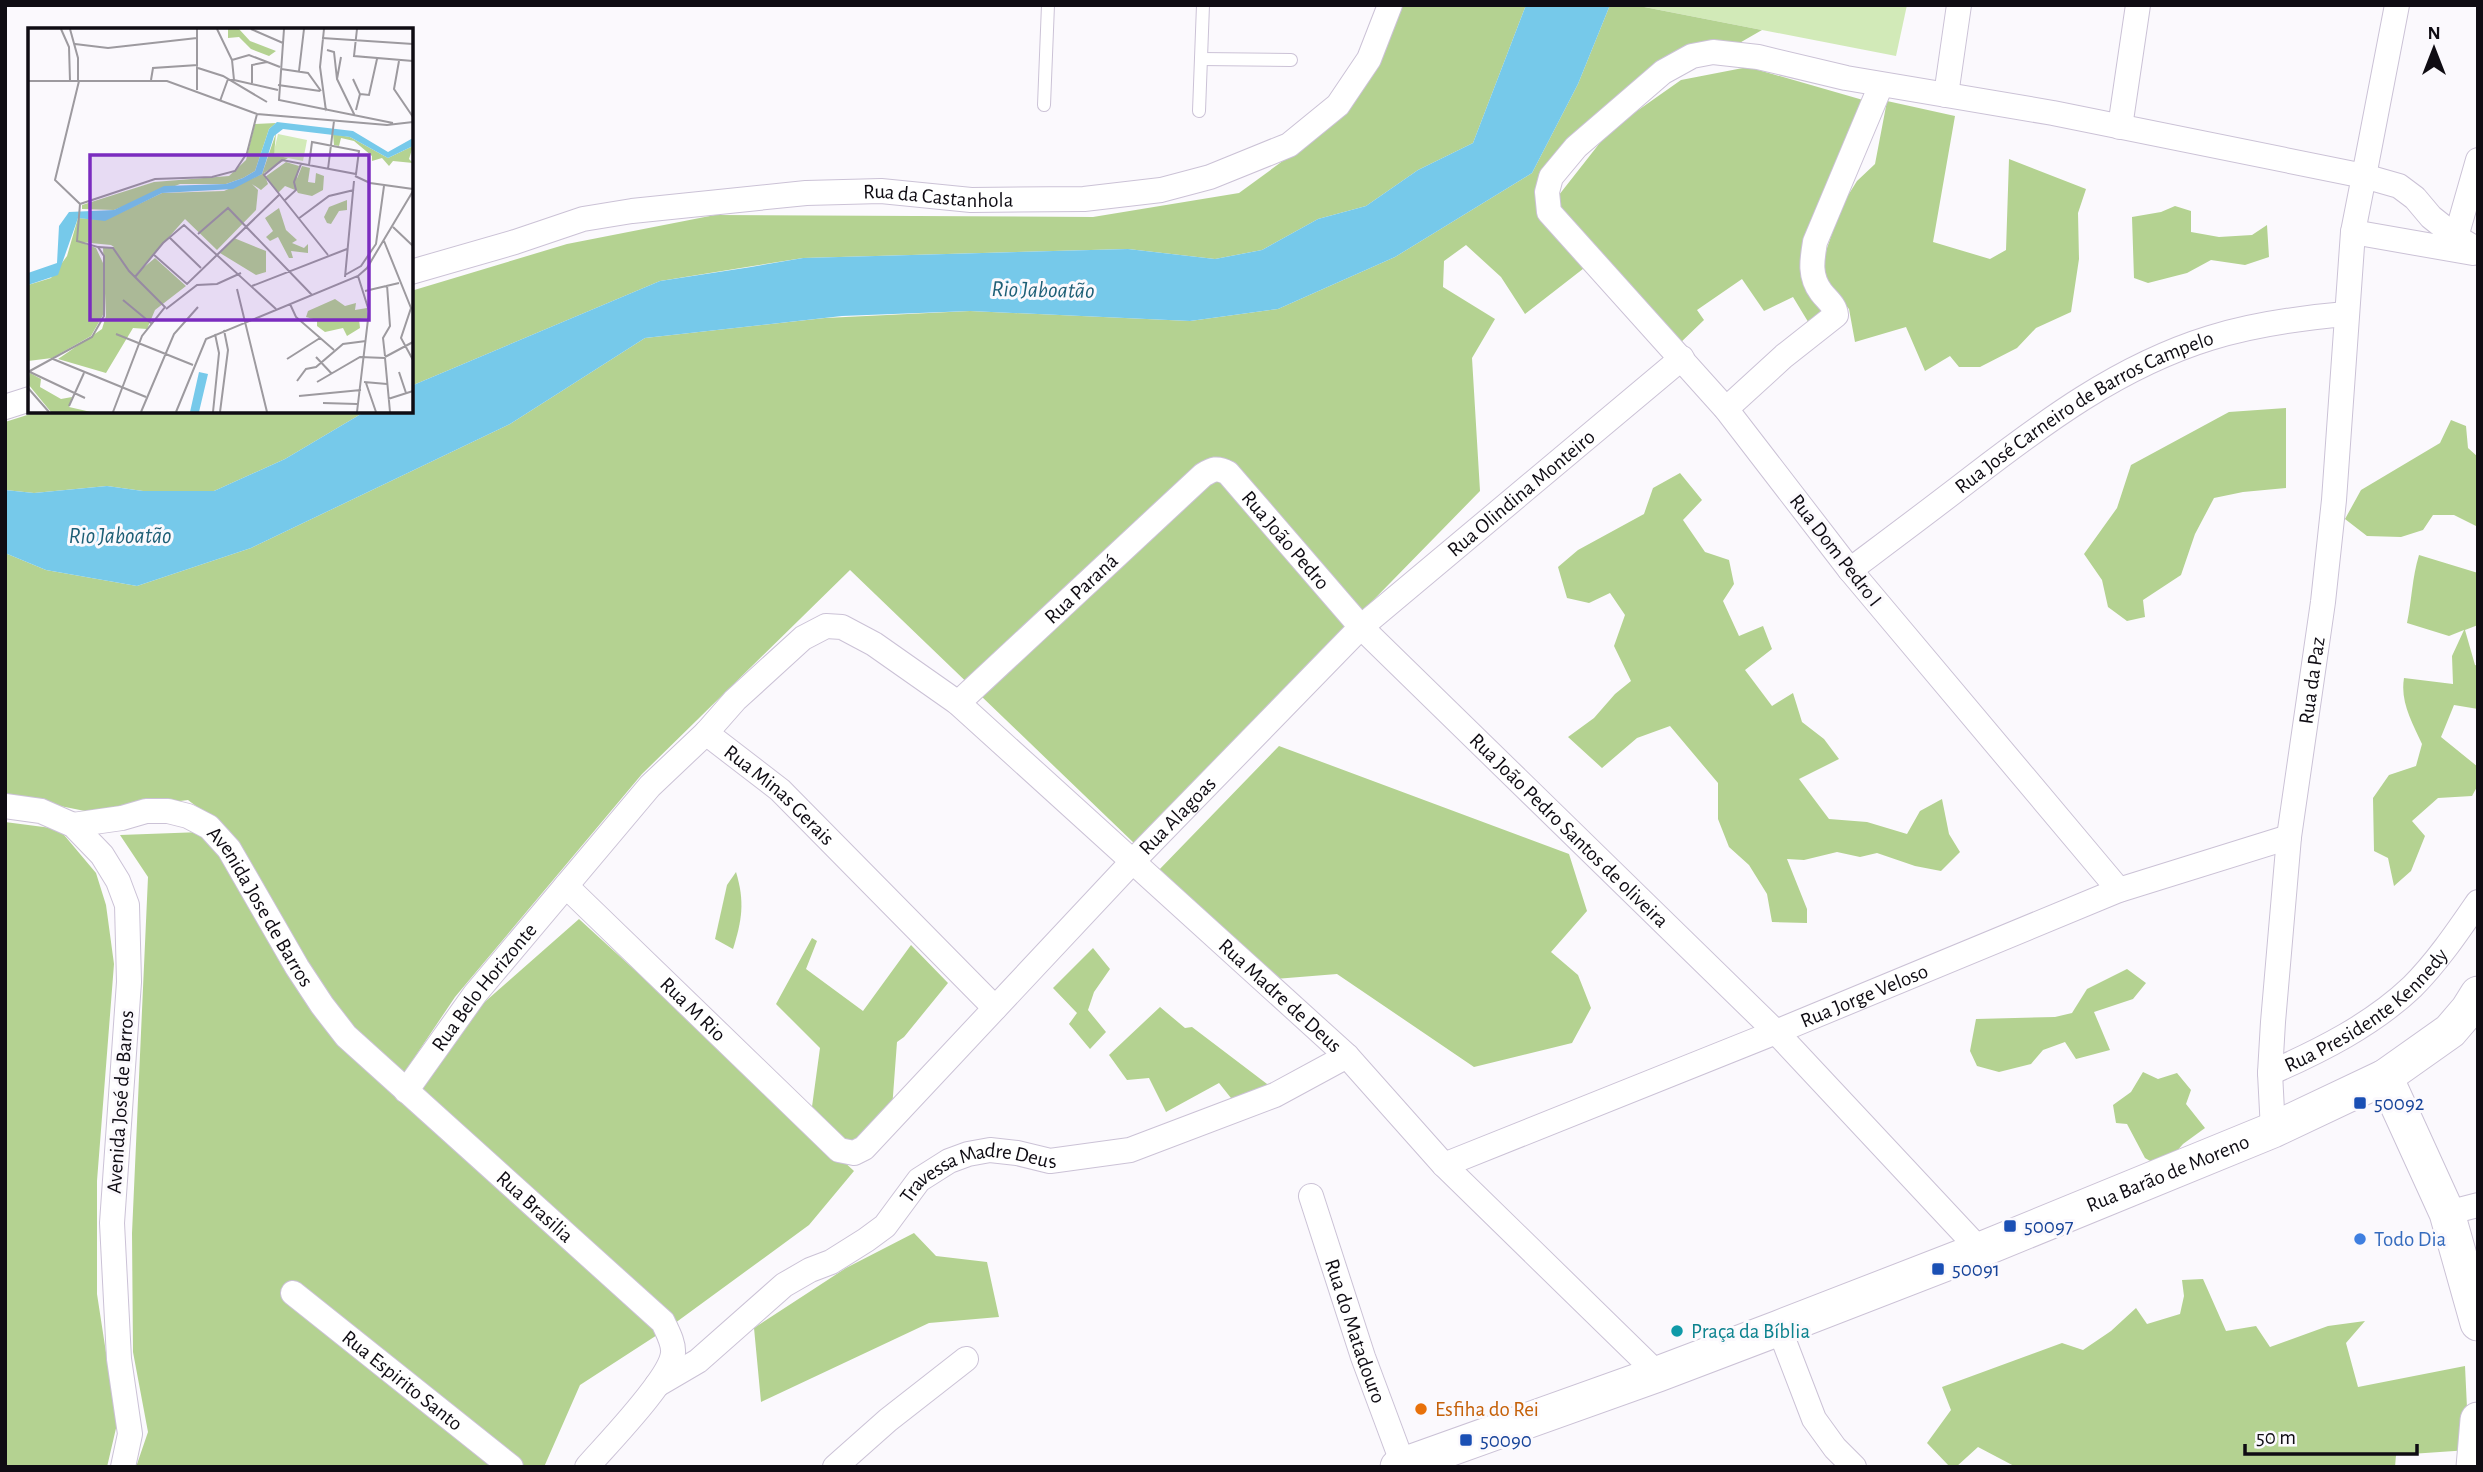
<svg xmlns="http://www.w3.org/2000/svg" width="2483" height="1472" viewBox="0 0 2483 1472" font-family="'Alegreya Sans',sans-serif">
	<rect width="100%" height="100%" fill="#fbf9fd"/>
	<path fill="#d2eab8" d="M 1634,5 L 1907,5 L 1896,56 Z"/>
	<g fill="#b4d291">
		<path d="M 1400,5 L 1526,5 L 1473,143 L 1418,170 L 1366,206 L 1318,219 L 1262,250 L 1215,259 L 1128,249 L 803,258 L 660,281 L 411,386 L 411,291 L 567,244 L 715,215 L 1093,217 L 1239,193 L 1339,120 L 1387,46 Z"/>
		<path d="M 1610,5 L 1634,5 L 1762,30 L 1736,45 L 1690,47 L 1537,205 L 1588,265 L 1525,314 L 1501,277 L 1466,245 L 1444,261 L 1443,287 L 1495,319 L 1472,358 L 1480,491 L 1135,844 L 850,570 L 642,774 L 455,997 L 404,1073 L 579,919 L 854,1171 L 809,1225 L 671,1326 L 580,1385 L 544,1467 L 136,1467 L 148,1432 L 133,1352 L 132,1233 L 148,877 L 120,835 L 229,831 L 188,800 L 90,812 L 5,795 L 5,553 L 46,570 L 137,586 L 251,548 L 510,424 L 645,338 L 825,318 L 970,311 L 1190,321 L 1278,309 L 1395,257 L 1532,173 L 1578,84 Z"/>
		<path d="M 1748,67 L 1863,100 L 1804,262 L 1825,312 L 1810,325 L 1793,297 L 1764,311 L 1742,279 L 1697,310 L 1704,320 L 1677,346 L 1555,200 L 1610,130 L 1681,80 Z"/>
		<path d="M 1887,101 L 1955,116 L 1933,242 L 1990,259 L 2006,250 L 2009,159 L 2086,189 L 2078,213 L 2079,259 L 2071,312 L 2036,328 L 2017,348 L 1980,367 L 1959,367 L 1950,356 L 1925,371 L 1906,327 L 1855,342 L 1849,309 L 1820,278 L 1827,248 L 1842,205 L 1857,181 L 1875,164 Z"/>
		<path d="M 2175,206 L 2191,211 L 2191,232 L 2219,237 L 2252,235 L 2267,225 L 2269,257 L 2245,265 L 2211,260 L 2187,273 L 2148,283 L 2134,278 L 2132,217 L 2161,212 Z"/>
		<path d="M 2286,408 L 2286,488 L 2243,492 L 2214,498 L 2195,534 L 2181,575 L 2143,600 L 2145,617 L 2127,621 L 2108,607 L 2102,580 L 2084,554 L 2117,508 L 2131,465 L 2229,412 Z"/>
		<path d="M 40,411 L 366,411 L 285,459 L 214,491 L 143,491 L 107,486 L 34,493 L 5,490 L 5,422 Z"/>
		<path d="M 2451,420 L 2466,426 L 2468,448 L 2478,457 L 2478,527 L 2454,515 L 2433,515 L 2423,530 L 2401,537 L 2367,536 L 2345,519 L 2361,490 L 2440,443 Z"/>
		<path d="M 1680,473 L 1702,500 L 1683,520 L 1705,552 L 1729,560 L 1734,584 L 1723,601 L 1739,636 L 1763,626 L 1772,649 L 1745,670 L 1772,706 L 1793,693 L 1802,722 L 1824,739 L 1839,759 L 1799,779 L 1829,819 L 1867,822 L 1907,834 L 1920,811 L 1942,799 L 1949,834 L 1960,852 L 1941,871 L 1915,866 L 1877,853 L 1860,857 L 1837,852 L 1804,860 L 1787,859 L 1807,909 L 1807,923 L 1772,922 L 1767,894 L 1749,865 L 1729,847 L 1718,819 L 1718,783 L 1670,726 L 1637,738 L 1602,768 L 1568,737 L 1594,718 L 1615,694 L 1631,681 L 1614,646 L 1625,615 L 1610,593 L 1589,603 L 1567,598 L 1558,567 L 1578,550 L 1644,514 L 1653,488 Z"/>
		<path d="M 2419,555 L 2478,573 L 2478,625 L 2465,630 L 2475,665 L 2478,666 L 2478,709 L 2454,705 L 2441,737 L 2478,767 L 2478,785 L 2472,796 L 2438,798 L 2412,821 L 2425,836 L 2411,871 L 2394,886 L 2388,858 L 2374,851 L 2373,798 L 2389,775 L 2416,766 L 2422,744 C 2412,722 2400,702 2404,678 L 2453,684 L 2452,656 L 2464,630 L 2449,636 L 2407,623 C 2412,599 2412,578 2419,555 Z"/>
		<path d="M 1279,746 L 1569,854 L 1587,911 L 1551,952 L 1578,975 L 1591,1008 L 1572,1043 L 1474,1067 L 1337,974 L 1275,979 L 1157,872 Z"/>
		<path d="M 5,822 L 59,829 L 96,873 L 106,905 L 114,964 L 97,1181 L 97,1294 L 117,1424 L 107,1467 L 5,1467 Z"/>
		<path d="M 736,872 C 745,902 742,920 733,949 L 715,939 L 727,885 Z"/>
		<path d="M 812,938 L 817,941 L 806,969 L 863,1011 L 911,945 L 948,983 L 904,1037 L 897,1042 L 892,1109 L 859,1151 L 811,1114 L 820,1048 L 776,1004 Z"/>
		<path d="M 1093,948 L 1110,969 L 1094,992 L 1088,1010 L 1106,1032 L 1090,1049 L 1069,1024 L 1077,1013 L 1053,988 Z"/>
		<path d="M 2127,969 L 2146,983 L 2133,999 L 2094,1012 L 2110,1050 L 2076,1059 L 2065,1042 L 2043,1050 L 2031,1064 L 1999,1072 L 1977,1066 L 1970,1051 L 1976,1019 L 2055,1017 L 2072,1013 L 2087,989 Z"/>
		<path d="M 1160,1007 L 1185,1028 L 1192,1027 L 1271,1087 L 1235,1103 L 1219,1083 L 1166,1112 L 1149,1078 L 1127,1080 L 1109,1055 Z"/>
		<path d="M 2143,1072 L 2158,1079 L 2177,1073 L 2191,1090 L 2186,1104 L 2205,1128 L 2183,1144 L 2162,1168 L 2145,1158 L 2127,1124 L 2116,1123 L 2113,1105 L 2131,1092 Z"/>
		<path d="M 914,1233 L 936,1256 L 987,1262 L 999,1317 L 929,1323 L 761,1402 L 754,1328 L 846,1268 Z"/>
		<path d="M 2203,1279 L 2226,1331 L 2256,1326 L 2270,1347 L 2328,1326 L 2365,1321 L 2346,1343 L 2358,1387 L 2465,1366 L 2469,1450 L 2396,1455 L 2395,1467 L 2016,1467 L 1978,1447 L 1956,1467 L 1950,1467 L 1927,1443 L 1951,1410 L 1942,1387 L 2062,1343 L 2083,1350 L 2111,1331 L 2136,1308 L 2147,1324 L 2180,1314 L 2184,1296 L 2182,1280 Z"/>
	</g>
	<path fill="#76c9ea" d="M 1526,5 L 1610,5 L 1578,84 L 1532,173 L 1395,257 L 1278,309 L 1190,321 L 970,311 L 842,316 L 645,338 L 510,424 L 251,548 L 137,586 L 46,570 L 5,553 L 5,490 L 34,493 L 107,486 L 143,491 L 214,491 L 285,459 L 366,411 L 411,411 L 411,386 L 660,281 L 751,267 L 803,258 L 1128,249 L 1215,259 L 1262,250 L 1318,219 L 1366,206 L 1418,170 L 1473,143 Z"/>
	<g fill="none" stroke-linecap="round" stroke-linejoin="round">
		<g stroke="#cbc2d6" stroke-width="14">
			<g id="lane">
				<path d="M 1201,59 L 1291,60"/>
				<path d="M 1044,105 L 1048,5"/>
				<path d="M 1199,111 L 1203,5"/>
			</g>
		</g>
		<g stroke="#cbc2d6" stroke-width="26">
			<g id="street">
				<path d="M 1946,95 L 1959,5"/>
				<path d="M 2120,127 L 2138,5"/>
				<path d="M 2353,232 L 2473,253"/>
				<path d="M 2456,237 L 2478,160"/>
				<path id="s1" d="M 411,272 L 515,242 L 583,219 L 632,211 L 806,193 L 881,191 L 971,200 L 1084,199 L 1161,190 L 1210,177 L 1289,145 L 1338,105 L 1369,59 L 1390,5"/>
				<path d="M 5,407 L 30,399"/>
				<path d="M 1726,409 L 1784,356 L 1836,315 C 1835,305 1827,300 1821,292 C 1809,276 1812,260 1815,242 L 1881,85"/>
				<path id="s2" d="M 1850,570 C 1890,540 1929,511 1969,480 C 2043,423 2119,366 2210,338 C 2254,324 2300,318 2346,314"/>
				<path id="s3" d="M 958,703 L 1203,475 C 1213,469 1217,467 1228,473 L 1361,627 L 1776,1032 L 1980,1250"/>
				<path id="s4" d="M 706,733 L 780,790 L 995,1008"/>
				<path d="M 5,806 L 41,811 L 73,825 L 102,855 L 118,881 L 127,905 L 129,982 L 112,1223 L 119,1359 L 130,1434 L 123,1467"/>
				<path id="s5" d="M 73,825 L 122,818 L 146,811 L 168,811 L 188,816 L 209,827 L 229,849 L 297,967 L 322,1005 L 346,1036 L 663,1322 C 667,1331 674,1343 673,1353 C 671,1379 606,1445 587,1467"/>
				<path id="s6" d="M 566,886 L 839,1150 L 854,1153 L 864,1148 L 1133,861 L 1361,627 L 1682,358"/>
				<path d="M 2119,890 L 1850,570 L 1726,409 L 1549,212 L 1547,192 L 1551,177 L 1576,147 L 1663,72 L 1692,56 L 1713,52 L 1758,57 L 1846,78 L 2053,113 L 2364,176 L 2397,5"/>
				<path id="s7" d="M 2270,1073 C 2320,1051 2372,1025 2412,987 C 2437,962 2458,931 2478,902"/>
				<path id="s8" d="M 406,1091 L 475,994 L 650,786 L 706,733 L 735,700 L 803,638 L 826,626 L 842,627 L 874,644 L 958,703 L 1347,1056 L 1444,1165 L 1658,1374"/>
				<path id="s9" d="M 2273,1130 L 2270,1073 L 2273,1022 L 2289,837 L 2323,602 L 2334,500 L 2353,232 L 2364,176 L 2399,186 L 2415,198 L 2431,217 L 2456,237 L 2478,250"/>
				<path id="s10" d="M 1444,1165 L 1776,1032 L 2119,890 L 2289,837"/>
				<path id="s11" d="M 1311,1196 L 1363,1357 L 1404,1467"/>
				<path d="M 2447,1213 L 2478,1205"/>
				<path id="s12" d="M 293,1293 L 511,1467"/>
				<path d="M 1779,1328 L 1814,1419 L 1835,1448 L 1854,1467"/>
				<path id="s13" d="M 657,1385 L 698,1361 L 784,1285 L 810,1270 L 831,1262 L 866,1240 L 885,1226 L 919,1180 L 949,1161 L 968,1154 L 990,1150 L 1017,1153 L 1050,1161 L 1130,1150 L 1275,1095 L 1347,1056"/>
				<path d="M 835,1467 L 888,1420 L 966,1359"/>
			</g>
		</g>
		<g stroke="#cbc2d6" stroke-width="37">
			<g id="secondary">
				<path d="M 2385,1077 L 2447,1213 L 2478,1323"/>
				<path id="s14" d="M 1398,1467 L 1658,1374 L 1779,1328 L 1980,1250 L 2273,1130 L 2385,1077 L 2450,1031 L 2468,1010 L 2478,994"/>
				<path d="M 2474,1467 L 2478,1420"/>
			</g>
		</g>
		<use href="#lane" stroke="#fff" stroke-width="12"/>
		<use href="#street" stroke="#fff" stroke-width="24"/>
		<use href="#secondary" stroke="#fff" stroke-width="35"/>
	</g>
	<g fill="#1a4fb4" stroke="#fbf9fd" stroke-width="2.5">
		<rect x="2353" y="1096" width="14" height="14" rx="3.5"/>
		<rect x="2003" y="1219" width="14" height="14" rx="3.5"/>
		<rect x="1931" y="1262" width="14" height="14" rx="3.5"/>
		<rect x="1459" y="1433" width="14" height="14" rx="3.5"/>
	</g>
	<circle fill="#3f7fe0" stroke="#fbf9fd" stroke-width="2.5" cx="2360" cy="1239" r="7"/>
	<circle fill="#0f9aa8" stroke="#fbf9fd" stroke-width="2.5" cx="1677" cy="1331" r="7"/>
	<circle fill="#e8710a" stroke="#fbf9fd" stroke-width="2.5" cx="1421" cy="1409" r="7"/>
	<g text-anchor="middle" stroke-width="6" stroke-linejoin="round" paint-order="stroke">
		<g font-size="21" fill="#0f0c13" stroke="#fbf9fd">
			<text dy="7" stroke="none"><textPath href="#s1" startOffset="537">Rua da Castanhola</textPath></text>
			<text dy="7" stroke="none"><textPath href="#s2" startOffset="284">Rua José Carneiro de Barros Campelo</textPath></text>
			<text dy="7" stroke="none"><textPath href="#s6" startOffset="1335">Rua Olindina Monteiro</textPath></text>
			<text dy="7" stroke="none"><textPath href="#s3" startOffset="450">Rua João Pedro</textPath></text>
			<text transform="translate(1836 550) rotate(52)" y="7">Rua Dom Pedro I</text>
			<text dy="7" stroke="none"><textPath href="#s3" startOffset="168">Rua Paraná</textPath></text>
			<text dy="7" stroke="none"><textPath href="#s9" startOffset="452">Rua da Paz</textPath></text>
			<text dy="7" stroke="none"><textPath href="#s4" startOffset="96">Rua Minas Gerais</textPath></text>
			<text dy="7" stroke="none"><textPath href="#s6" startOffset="863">Rua Alagoas</textPath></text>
			<text dy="7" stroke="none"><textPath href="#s3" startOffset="856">Rua João Pedro Santos de oliveira</textPath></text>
			<text dy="7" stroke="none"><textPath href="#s5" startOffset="236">Avenida Jose de Barros</textPath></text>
			<text dy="7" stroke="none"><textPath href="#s8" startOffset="130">Rua Belo Horizonte</textPath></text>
			<text dy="7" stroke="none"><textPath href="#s8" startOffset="1220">Rua Madre de Deus</textPath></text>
			<text dy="7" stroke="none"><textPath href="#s10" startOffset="453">Rua Jorge Veloso</textPath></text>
			<text dy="7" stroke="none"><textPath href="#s7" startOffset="116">Rua Presidente Kennedy</textPath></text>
			<text dy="7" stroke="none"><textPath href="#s6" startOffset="177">Rua M Rio</textPath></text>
			<text transform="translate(120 1102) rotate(-86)" y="7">Avenida José de Barros</text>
			<text dy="7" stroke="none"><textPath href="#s14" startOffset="824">Rua Barão de Moreno</textPath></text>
			<text dy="7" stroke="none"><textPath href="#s13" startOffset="397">Travessa Madre Deus</textPath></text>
			<text dy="7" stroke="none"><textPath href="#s5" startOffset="646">Rua Brasilia</textPath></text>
			<text dy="7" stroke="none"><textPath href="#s11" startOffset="142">Rua do Matadouro</textPath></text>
			<text dy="7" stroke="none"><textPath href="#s12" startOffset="140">Rua Espirito Santo</textPath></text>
		</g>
		<g font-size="21" fill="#164399" stroke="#fbf9fd" text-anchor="start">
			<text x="2374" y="1110">50092</text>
			<text x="2024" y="1233">50097</text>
			<text x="1952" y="1276">50091</text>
			<text x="1480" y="1447">50090</text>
		</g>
		<g font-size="21" fill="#366cbe" stroke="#fbf9fd" text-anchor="start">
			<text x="2374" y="1246">Todo Dia</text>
		</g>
		<g font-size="21" fill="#0d838f" stroke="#fbf9fd" text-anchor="start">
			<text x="1691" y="1338">Praça da Bíblia</text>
		</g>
		<g font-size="21" fill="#c56008" stroke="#fbf9fd" text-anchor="start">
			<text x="1435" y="1416">Esfiha do Rei</text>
		</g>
		<g font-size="23" font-style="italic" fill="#1e5f76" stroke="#fbf9fd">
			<text transform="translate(1043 289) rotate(1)" y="8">Rio Jaboatão</text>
			<text x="120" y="543">Rio Jaboatão</text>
		</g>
	</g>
	<g transform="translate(28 28)">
		<rect width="385" height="385" fill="#fbf9fd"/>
		<path d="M 250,106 L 279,112 L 275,133 L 245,127 Z" fill="#d2eab8"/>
		<path d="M 200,1 L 211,1 L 222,13 L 248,23 L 241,28 L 223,21 L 211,9 L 200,10 ZM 248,95 L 241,101 L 227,143 L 215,150 L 198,156 L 152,156 L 86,182 L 54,181 L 54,177 L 126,154 L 201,148 L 218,132 L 227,96 ZM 248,105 L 246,127 L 260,130 L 236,145 L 240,156 L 233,162 L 224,156 L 230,162 L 228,182 L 189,222 L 157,191 L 109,245 L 127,230 L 158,258 L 127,282 L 119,301 L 105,300 L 78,345 L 30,331 L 74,301 L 78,288 L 75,220 L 86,219 L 83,217 L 52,214 L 68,220 L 75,235 L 75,287 L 63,308 L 24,330 L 0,333 L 0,257 L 23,250 L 39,228 L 50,190 L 77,192 L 134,165 L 196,163 L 234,146 ZM 305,106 L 322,109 L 360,130 L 385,118 L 381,131 L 385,135 L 365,133 L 361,138 L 354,130 L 344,133 L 344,128 L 326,113 L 313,110 L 311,118 L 306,117 ZM 258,134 L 271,138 L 267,162 L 257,158 L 250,165 L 237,149 ZM 274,138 L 282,140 L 280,154 L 287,155 L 288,145 L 296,148 L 295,162 L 284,168 L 270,165 L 266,158 ZM 319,172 L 319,182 L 311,183 L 303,196 L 299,195 L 296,189 L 301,179 ZM 251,180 L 258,202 L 269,212 L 264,215 L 276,220 L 280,216 L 280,225 L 263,223 L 265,230 L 261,230 L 250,209 L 242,213 L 238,209 L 245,203 L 237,190 ZM 206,210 L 238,223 L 238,244 L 228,247 L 192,225 ZM 307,271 L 317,278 L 328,275 L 327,282 L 339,280 L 339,290 L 331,291 L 332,300 L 319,308 L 315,300 L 297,304 L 289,298 L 289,292 L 278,289 L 280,283 ZM 2,345 L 13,351 L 12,359 L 33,371 L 44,369 L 41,379 L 63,384 L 23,384 L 0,356 Z" fill="#b4d291"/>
		<path d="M 249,94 L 325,103 L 360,124 L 385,110 L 385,118 L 360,130 L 322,109 L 255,101 L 246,108 L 234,146 L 205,161 L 134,165 L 77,193 L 50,190 L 30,247 L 0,257 L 0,245 L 29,235 L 31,198 L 41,184 L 86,182 L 136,158 L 198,156 L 215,150 L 227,143 L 241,101 ZM 171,344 L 180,346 L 171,384 L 162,384 Z" fill="#76c9ea"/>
		<path fill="none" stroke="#9d9a9f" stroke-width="2" d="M 33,1 L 41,19 L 42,53M 42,1 L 50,30 L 50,53M 189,1 L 204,32 L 206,52 L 201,52M 223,1 L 255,15M 256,1 L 251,72 L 365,95M 296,1 L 292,39 L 298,83M 329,1 L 326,28 L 385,33M 294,10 L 385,16M 47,16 L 80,20 L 169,10M 299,22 L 306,24 L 309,51M 313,29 L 309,51 L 327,88M 204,32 L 221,27 L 252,39M 371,33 L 366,61 L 385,89M 170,40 L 195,48 L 239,74M 253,41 L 280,45 L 293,63M 271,43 L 276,1M 325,51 L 332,66 L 328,82M 123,52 L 125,40 L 170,37M 206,52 L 250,62M 0,53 L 139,53 L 229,86 L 359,97 L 385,94M 224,55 L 224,37 L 239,34M 250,57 L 292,63M 169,62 L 169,1M 332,66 L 341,67 L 349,31M 192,73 L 200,51M 281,137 L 284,114 L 331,123 L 328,146 L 254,132 L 236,147 L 300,227M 300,141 L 306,93M 327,148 L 342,155 L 385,161M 256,173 L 268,162 L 266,154 L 273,136M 52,176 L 127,151 L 184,149 L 207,143 L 219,125 L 229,86M 270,191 L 301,168 L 326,162M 365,199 L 385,218M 170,206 L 200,180 L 284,267M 141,209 L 173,240M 356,213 L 383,280 L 373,310 L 385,332M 70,219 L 85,220 L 101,243 L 137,279 L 114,308 L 85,384M 125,226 L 159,256 L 251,167M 317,247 L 333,238 L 348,216 L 356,158M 107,249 L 135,215 L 156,197 L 248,281M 317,249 L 326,153M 224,258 L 319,221M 209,261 L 239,384M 337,263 L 371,255M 95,272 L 124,296M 262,276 L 268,289 L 306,322M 138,281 L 169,257 L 189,256 L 213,245M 88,306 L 165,337M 357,328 L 355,310 L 362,298 L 359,257M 288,329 L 304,346M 357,329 L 385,314M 357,330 L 362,384M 25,331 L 118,369M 259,331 L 292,310M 0,344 L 64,309 L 76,288 L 76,228 L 70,219 L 49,213 L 52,176 L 27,152 L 51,53M 2,344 L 57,370M 371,344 L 378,365M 269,353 L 278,341 L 288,339 L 315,316 L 338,313M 289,354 L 332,329 L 357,330M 336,354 L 359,356M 338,355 L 348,384M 0,360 L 21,384M 271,368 L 333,362M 360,371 L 385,363M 295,375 L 329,376M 41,378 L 56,345M 113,384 L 146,306 L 170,279M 148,384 L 178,311 L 330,248 L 339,240 L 385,163M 185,384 L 191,325 L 187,306M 192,384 L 200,322 L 196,302M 329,384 L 341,283 L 330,248"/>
		<path fill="#7b2cbf" fill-opacity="0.15" stroke="#7b2cbf" stroke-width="3.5" d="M 62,127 L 341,127 L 341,292 L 62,292 Z"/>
		<rect width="385" height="385" fill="none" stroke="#0f0c13" stroke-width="3.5"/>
	</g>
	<rect width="2483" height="1472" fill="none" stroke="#0f0c13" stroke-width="14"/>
	<g transform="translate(2434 49)" stroke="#fbf9fd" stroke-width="5" paint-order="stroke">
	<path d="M0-5L12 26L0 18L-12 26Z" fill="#0f0c13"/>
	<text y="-10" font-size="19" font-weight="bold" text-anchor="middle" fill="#0f0c13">N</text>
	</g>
	<path d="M2245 1444v10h172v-10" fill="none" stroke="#0f0c13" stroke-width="3.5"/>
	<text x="2256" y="1444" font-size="21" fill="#0f0c13" stroke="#fbf9fd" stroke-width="5" paint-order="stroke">50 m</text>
</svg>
